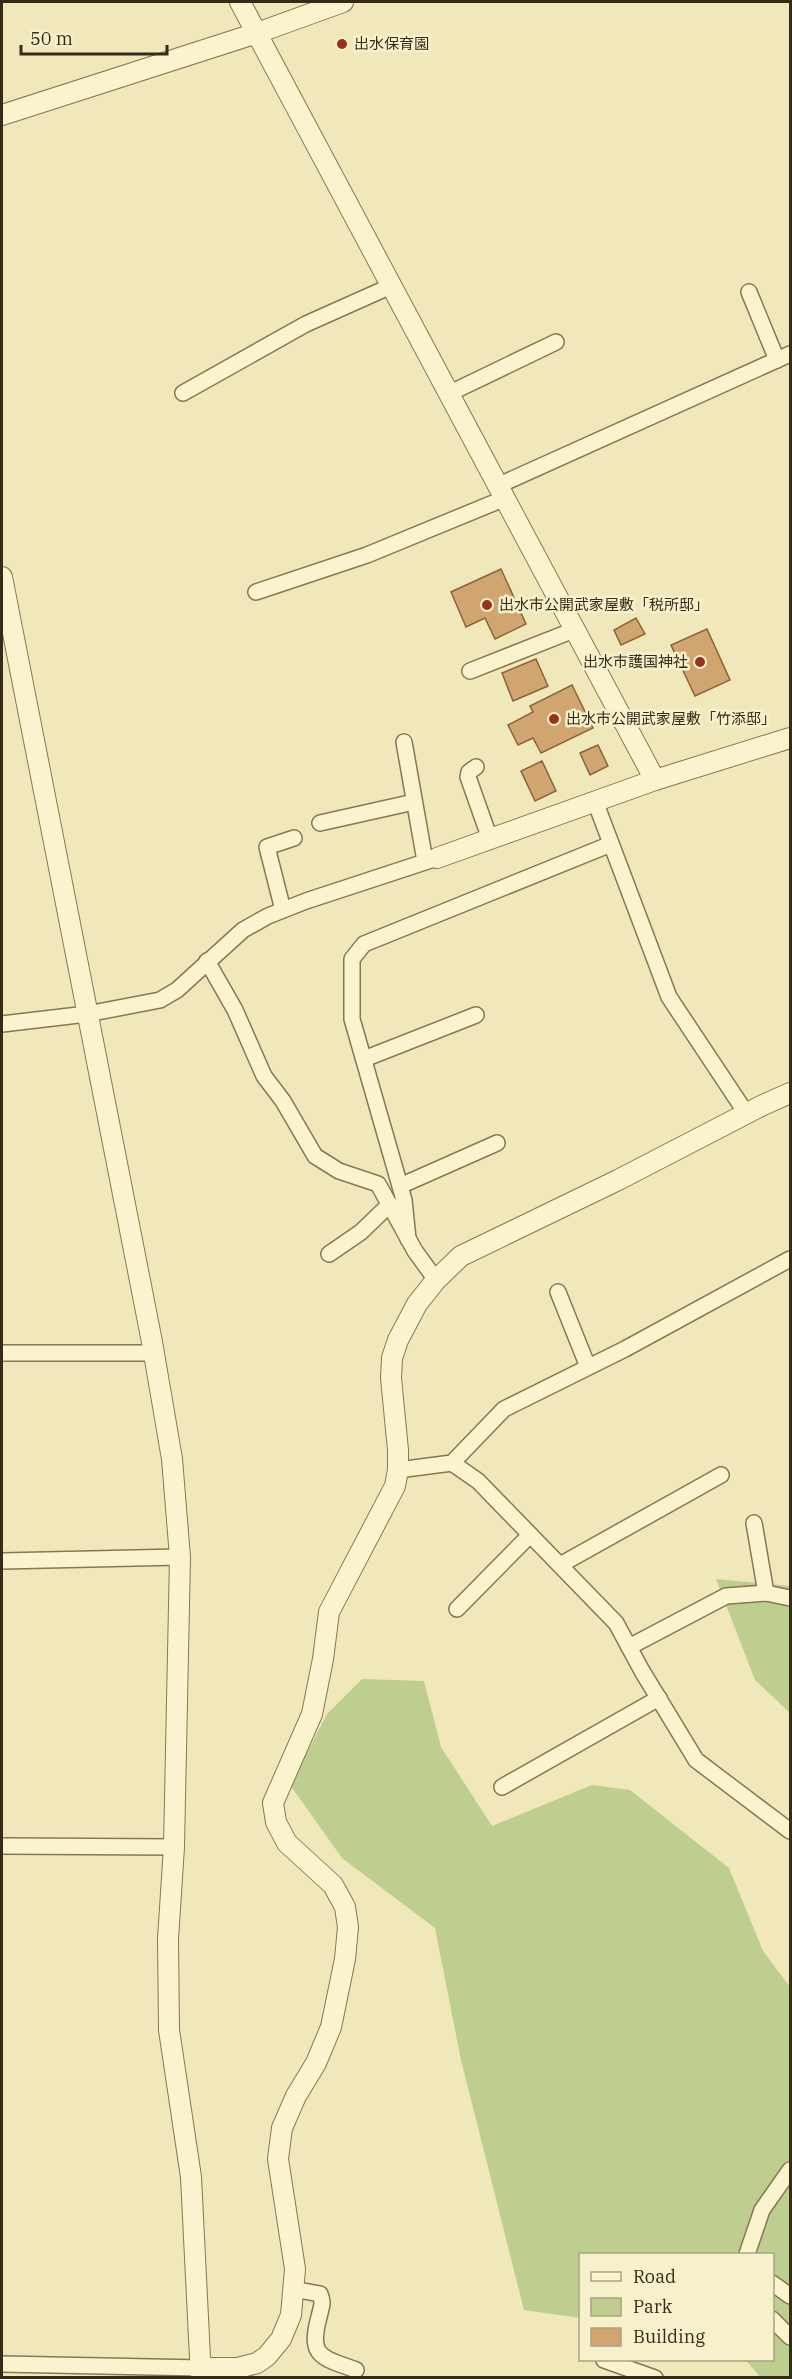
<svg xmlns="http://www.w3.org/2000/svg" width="792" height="2379" viewBox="0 0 792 2379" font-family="'IBM Plex Serif','Noto Sans JP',serif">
	<rect width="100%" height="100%" fill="#f0e8bb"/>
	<g fill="#bdce8f">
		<path d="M 716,1579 L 790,1586 L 790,1713 L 755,1680 Z"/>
		<path d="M 362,1679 L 424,1681 L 441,1747 L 492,1826 L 592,1785 L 630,1790 L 729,1868 L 763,1951 L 790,1987 L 790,2377 L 760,2377 L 746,2360 L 772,2360 L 772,2254 L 580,2254 L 580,2318 L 524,2310 L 461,2060 L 435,1928 L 342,1858 L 290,1785 L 327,1714 Z"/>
	</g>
	<g fill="#d0a56f" stroke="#886439" stroke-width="1.5">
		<path d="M 501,569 L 526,624 L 495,639 L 485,618 L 466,627 L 451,592 Z"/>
		<path d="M 636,618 L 645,634 L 621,645 L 614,630 Z"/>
		<path d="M 707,629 L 730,680 L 695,696 L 671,645 Z"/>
		<path d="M 536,659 L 548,686 L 513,701 L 502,673 Z"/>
		<path d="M 572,685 L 593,728 L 541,753 L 533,738 L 518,745 L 508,725 L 533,712 L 530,706 Z"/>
		<path d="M 598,745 L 608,766 L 590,775 L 580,753 Z"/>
		<path d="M 542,761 L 556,791 L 535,801 L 521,771 Z"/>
	</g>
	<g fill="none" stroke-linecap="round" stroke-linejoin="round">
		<g stroke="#877754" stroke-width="18">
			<g id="minor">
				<path d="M 749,292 L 777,360"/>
				<path d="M 183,393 L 306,324 L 391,286"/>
				<path d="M 448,394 L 556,342"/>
				<path d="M 497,486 L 790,354"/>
				<path d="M 256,592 L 367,555 L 503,499"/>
				<path d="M 470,671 L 574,630"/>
				<path d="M 404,742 L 425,861"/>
				<path d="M 476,767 L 469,772 L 468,777 L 490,839"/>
				<path d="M 595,801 L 669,997 L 746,1113"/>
				<path d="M 320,823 L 414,802"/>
				<path d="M 283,910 L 267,847 L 294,838"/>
				<path d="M 207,961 L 235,1010 L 264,1076 L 283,1101 L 315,1156 L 339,1171 L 378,1184 L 415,1251 L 436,1280"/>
				<path d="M 2,1024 L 87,1014 L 160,1000 L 177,990 L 243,930 L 268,916 L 306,901 L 437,858"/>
				<path d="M 364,1059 L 476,1015"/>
				<path d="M 400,1186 L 497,1143"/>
				<path d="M 408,1239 L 404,1200 L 352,1019 L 352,959 L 364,944 L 611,844"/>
				<path d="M 329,1254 L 361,1232 L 390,1204"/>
				<path d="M 558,1292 L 588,1367"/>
				<path d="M 2,1353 L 154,1353"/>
				<path d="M 452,1463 L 478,1481 L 616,1623 L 642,1671 L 696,1760 L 790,1831"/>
				<path d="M 398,1470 L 452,1463 L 504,1409 L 625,1349 L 790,1259"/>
				<path d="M 754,1523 L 766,1593"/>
				<path d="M 2,1561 L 180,1557"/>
				<path d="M 560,1565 L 721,1475"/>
				<path d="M 457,1609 L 530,1535"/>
				<path d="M 629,1647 L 726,1596 L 766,1593 L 790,1598"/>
				<path d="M 502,1787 L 659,1698"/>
				<path d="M 2,1846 L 174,1847"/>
				<path d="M 747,2254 L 762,2210 L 790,2170"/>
				<path d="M 772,2283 L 790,2296"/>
				<path d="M 293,2289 L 320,2294 C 324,2303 321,2308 319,2317 C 308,2358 322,2357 356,2370"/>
				<path d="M 772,2319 L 790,2337"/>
				<path d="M 604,2360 L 655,2378"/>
				<path d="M 2,2364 L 202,2368"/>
			</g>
		</g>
		<g stroke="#877754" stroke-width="22">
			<g id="tertiary">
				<path d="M 240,2 L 655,780"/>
				<path d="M 2,115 L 257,33 L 343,2"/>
				<path d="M 2,577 L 152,1342 L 172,1459 L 180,1557 L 174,1847 L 168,1939 L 169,2030 L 191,2177 L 201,2378"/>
				<path d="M 437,858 L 655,780 L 790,738"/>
				<path d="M 202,2368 L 238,2368 L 257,2363 L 267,2356 L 281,2339 L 291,2315 L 295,2269 L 278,2159 L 282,2128 L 296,2096 L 316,2063 L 331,2027 L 345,1959 L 348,1927 L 345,1907 L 333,1885 L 287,1843 L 276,1822 L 273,1803 L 312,1714 L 323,1659 L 329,1612 L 395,1486 L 398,1470 L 398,1450 L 391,1378 L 392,1358 L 398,1340 L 417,1304 L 436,1280 L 461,1256 L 618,1180 L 763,1105 L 790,1093"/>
			</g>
		</g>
		<use href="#minor" stroke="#faf4ce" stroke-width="15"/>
		<use href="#tertiary" stroke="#faf4ce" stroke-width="20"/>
	</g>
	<g fill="#993221" stroke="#f7f1cb" stroke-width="2">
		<circle cx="342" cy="44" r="6"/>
		<circle cx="487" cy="605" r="6"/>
		<circle cx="700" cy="662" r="6"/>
		<circle cx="554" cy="719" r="6"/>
	</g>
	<g text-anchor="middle" stroke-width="5" stroke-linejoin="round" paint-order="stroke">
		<g font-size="15" fill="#362b1a" stroke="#f7f1cb" text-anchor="start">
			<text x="354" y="49">出水保育園</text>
			<text x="499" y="610">出水市公開武家屋敷「税所邸」</text>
			<text x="688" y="667" text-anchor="end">出水市護国神社</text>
			<text x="566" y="724">出水市公開武家屋敷「竹添邸」</text>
		</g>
	</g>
	<rect width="792" height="2379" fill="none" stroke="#362b1a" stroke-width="6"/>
	<rect x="579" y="2253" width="195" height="108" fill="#f7f1cb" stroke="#aaa284" stroke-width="1.5"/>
	<rect x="591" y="2272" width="30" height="9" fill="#faf4ce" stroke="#aaa284" stroke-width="1.5"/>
	<text x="633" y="2283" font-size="18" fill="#362b1a">Road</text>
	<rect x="591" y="2298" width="30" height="18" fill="#bdce8f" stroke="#aaa284" stroke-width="1.5"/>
	<text x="633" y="2313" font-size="18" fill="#362b1a">Park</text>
	<rect x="591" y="2328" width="30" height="18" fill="#d0a56f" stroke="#aaa284" stroke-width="1.5"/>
	<text x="633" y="2343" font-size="18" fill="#362b1a">Building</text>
	<path d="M21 45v9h146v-9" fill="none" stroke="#362b1a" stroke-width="3"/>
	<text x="30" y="45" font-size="18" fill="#362b1a" stroke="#f7f1cb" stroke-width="4.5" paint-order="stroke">50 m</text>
</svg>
